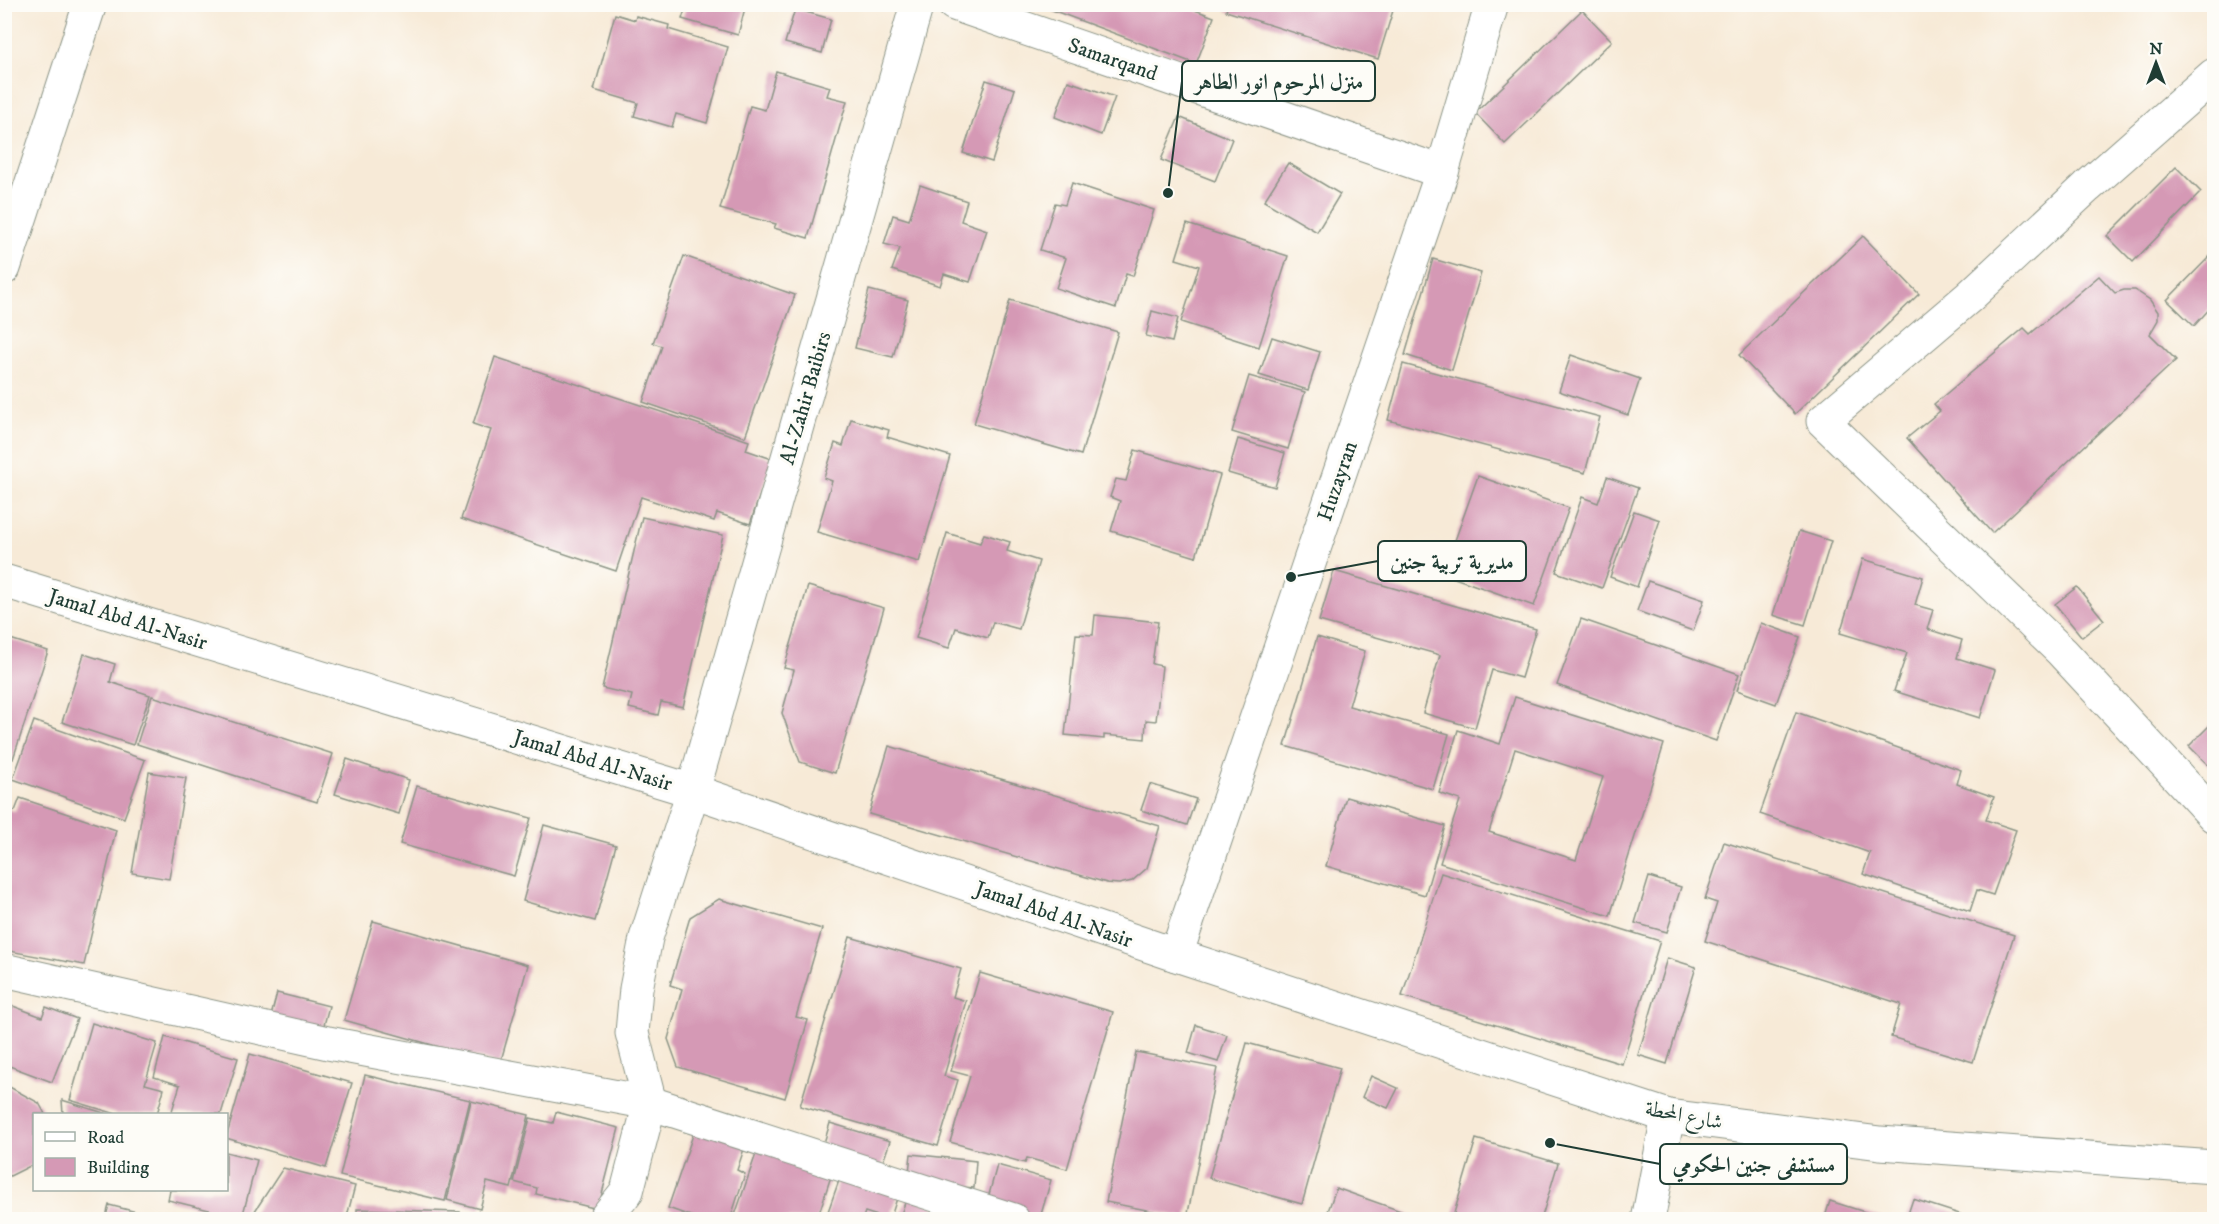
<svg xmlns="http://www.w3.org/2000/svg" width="2219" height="1224" viewBox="0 0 2219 1224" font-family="'IM FELL DW Pica',Amiri,serif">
	<rect width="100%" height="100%" fill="#fdfcf7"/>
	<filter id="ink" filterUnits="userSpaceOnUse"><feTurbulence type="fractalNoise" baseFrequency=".0167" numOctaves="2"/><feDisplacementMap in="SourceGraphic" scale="12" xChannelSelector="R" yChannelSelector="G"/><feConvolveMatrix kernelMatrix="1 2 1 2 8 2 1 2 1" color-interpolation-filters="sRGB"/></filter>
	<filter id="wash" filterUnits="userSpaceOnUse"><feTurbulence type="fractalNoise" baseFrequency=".008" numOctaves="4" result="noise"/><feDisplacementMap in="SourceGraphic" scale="24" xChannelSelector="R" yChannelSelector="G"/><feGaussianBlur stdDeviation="1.35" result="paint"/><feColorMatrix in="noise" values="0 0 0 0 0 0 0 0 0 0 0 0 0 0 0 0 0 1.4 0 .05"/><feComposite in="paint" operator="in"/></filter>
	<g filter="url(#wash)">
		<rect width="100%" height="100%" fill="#f7ead7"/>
		<g id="blocks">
			<g fill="#d599b5" fill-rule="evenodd">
				<path d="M 687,4 L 746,4 L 738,35 L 682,19 Z"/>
				<path d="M 1036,4 L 1185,4 L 1184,6 L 1214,17 L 1196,64 Z"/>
				<path d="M 1228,4 L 1395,4 L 1378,59 L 1226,11 Z"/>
				<path d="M 795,9 L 831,19 L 822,53 L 785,43 Z"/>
				<path d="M 1582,10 L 1612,41 L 1505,144 L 1475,113 Z"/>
				<path d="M 615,14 L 635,20 L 636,16 L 669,25 L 668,29 L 728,47 L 707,123 L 676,114 L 672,127 L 634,116 L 638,103 L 594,90 Z"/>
				<path d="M 776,71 L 830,87 L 827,96 L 847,101 L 808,238 L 774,228 L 776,224 L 720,209 L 750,106 L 765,110 Z"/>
				<path d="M 986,80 L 1015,89 L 992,162 L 963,153 Z"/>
				<path d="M 1068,81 L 1115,97 L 1101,135 L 1055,117 Z"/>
				<path d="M 1179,117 L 1232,139 L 1215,181 L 1161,160 Z"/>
				<path d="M 1288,163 L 1340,194 L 1317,232 L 1264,201 Z"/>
				<path d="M 2176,167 L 2201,192 L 2133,262 L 2107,236 Z"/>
				<path d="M 1072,183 L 1154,210 L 1133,276 L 1126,274 L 1116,308 L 1056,288 L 1066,258 L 1040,250 L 1055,203 L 1065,205 Z"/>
				<path d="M 920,185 L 967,201 L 961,221 L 987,230 L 970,282 L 944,274 L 940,286 L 892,270 L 900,248 L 884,244 L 893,215 L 909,220 Z"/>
				<path d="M 1187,224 L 1288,256 L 1259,347 L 1181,322 L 1199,266 L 1176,259 Z"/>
				<path d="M 1863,236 L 1919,294 L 1795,414 L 1739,355 Z"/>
				<path d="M 2214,252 L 2214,304 L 2194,326 L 2167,300 Z"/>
				<path d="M 684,256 L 795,295 L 745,437 L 643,402 L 662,346 L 653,343 Z"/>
				<path d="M 1433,259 L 1481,273 L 1452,370 L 1405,355 Z"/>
				<path d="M 2099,276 L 2115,293 L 2124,290 L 2135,290 L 2150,300 L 2158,312 L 2158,320 L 2150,334 L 2176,360 L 1992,533 L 1907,438 L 1940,411 L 1934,404 L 2024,328 L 2030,334 Z"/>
				<path d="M 869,290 L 908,300 L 893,357 L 855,348 Z"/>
				<path d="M 1010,300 L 1118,332 L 1081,455 L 974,424 Z"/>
				<path d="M 1152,311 L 1178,318 L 1172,342 L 1146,336 Z"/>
				<path d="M 1272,337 L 1320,352 L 1308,390 L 1259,375 Z"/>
				<path d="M 1571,355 L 1640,379 L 1628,415 L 1559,391 Z"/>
				<path d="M 495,357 L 749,441 L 746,450 L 772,459 L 750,524 L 717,513 L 714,521 L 641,497 L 616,571 L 461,519 L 491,430 L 473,424 Z"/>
				<path d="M 1403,364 L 1600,417 L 1585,473 L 1388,420 Z"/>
				<path d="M 1249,376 L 1305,392 L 1288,449 L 1232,432 Z"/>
				<path d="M 851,419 L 889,430 L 887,437 L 950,456 L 919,562 L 817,532 L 832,481 L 824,478 L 835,443 L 843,446 Z"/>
				<path d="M 1238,439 L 1285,453 L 1275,487 L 1228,473 Z"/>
				<path d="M 1135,450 L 1220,475 L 1196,557 L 1111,531 L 1120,501 L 1110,497 L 1116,479 L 1126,481 Z"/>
				<path d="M 1478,476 L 1569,508 L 1534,606 L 1443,574 Z"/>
				<path d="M 1607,477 L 1638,488 L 1602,588 L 1556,572 L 1582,497 L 1598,503 Z"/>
				<path d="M 1634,511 L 1660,520 L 1637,587 L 1610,577 Z"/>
				<path d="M 642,517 L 723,535 L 683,707 L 661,702 L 658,715 L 629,708 L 632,695 L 602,688 Z"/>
				<path d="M 1799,531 L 1831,541 L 1805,625 L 1773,615 Z"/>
				<path d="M 947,533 L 980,543 L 984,534 L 1010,542 L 1007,551 L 1039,561 L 1019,629 L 993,622 L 988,638 L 956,628 L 949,648 L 916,638 Z"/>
				<path d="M 1863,559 L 1923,577 L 1915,605 L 1933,610 L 1927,629 L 1962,640 L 1957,658 L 1995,670 L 1980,718 L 1894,691 L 1907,653 L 1840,633 Z"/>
				<path d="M 1334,571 L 1536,629 L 1521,678 L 1492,670 L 1475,728 L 1423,713 L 1440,655 L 1319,621 Z"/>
				<path d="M 1648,581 L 1704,600 L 1693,631 L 1637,611 Z"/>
				<path d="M 808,586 L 884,608 L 835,773 L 800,762 L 782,713 L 794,670 L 784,668 Z"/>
				<path d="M 2077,587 L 2104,620 L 2082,637 L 2055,604 Z"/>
				<path d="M 1095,615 L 1158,622 L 1152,664 L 1162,666 L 1156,721 L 1146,720 L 1145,739 L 1104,735 L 1104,739 L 1065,735 L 1076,634 L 1093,635 Z"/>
				<path d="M 1581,619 L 1739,674 L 1716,741 L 1557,685 Z"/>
				<path d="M 1761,623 L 1800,637 L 1776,704 L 1737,690 Z"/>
				<path d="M 4,637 L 48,651 L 13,759 L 4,756 Z"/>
				<path d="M 1317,637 L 1365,651 L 1349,706 L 1449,734 L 1433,789 L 1285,746 Z"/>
				<path d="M 84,654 L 115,664 L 110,682 L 150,695 L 133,745 L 62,722 Z"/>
				<path d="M 152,696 L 333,754 L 317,802 L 137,744 Z"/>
				<path d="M 1515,697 L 1664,744 L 1610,916 L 1440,863 L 1460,800 L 1439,793 L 1458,730 L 1500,744 ZM 1515,749 L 1603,777 L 1576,860 L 1489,832 Z"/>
				<path d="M 1796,712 L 1961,770 L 1957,784 L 1994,797 L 1986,820 L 2016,830 L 1993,895 L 1977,890 L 1970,911 L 1863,874 L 1870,853 L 1760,814 Z"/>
				<path d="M 34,721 L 145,760 L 124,818 L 13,779 Z"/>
				<path d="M 2213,722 L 2214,724 L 2214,771 L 2189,746 Z"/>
				<path d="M 889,746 L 1160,826 L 1147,868 L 1132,881 L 1119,884 L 1107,883 L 869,814 Z"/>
				<path d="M 347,759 L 409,780 L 399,814 L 335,794 Z"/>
				<path d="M 149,772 L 186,778 L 169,879 L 132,873 Z"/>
				<path d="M 1150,784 L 1196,799 L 1187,825 L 1141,810 Z"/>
				<path d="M 417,786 L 531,818 L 514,876 L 400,844 Z"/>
				<path d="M 1346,797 L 1445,826 L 1425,895 L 1326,866 Z"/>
				<path d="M 20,798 L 116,830 L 84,965 L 4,950 L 4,809 L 15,811 Z"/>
				<path d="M 544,825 L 616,845 L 595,921 L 523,901 Z"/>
				<path d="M 1724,842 L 2014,935 L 1973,1062 L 1891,1037 L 1901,1004 L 1705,941 L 1717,903 L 1705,899 Z"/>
				<path d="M 1441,873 L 1660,941 L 1622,1064 L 1402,996 Z"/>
				<path d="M 1649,877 L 1681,887 L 1667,932 L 1635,923 Z"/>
				<path d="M 719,899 L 822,929 L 796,1017 L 808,1020 L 785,1098 L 678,1067 L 668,1039 L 682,989 L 670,985 L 690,917 Z"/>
				<path d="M 373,921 L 528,965 L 500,1064 L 344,1020 Z"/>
				<path d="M 850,937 L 961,969 L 953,997 L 966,1001 L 944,1076 L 958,1080 L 938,1146 L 800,1106 Z"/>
				<path d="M 1667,958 L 1696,967 L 1667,1064 L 1638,1055 Z"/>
				<path d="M 980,973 L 1113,1012 L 1067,1169 L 1027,1158 L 1025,1163 L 950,1142 L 970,1076 L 951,1071 Z"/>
				<path d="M 277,993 L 329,1006 L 322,1033 L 270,1020 Z"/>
				<path d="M 13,1006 L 42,1017 L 46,1007 L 77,1019 L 52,1082 L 4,1064 L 4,1013 L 9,1015 Z"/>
				<path d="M 92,1023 L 157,1043 L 145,1084 L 164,1089 L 157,1114 L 116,1114 L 70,1100 Z"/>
				<path d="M 1196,1025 L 1227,1035 L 1218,1062 L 1188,1053 Z"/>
				<path d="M 165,1037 L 238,1058 L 221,1114 L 171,1114 L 180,1085 L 154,1077 Z"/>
				<path d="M 1247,1043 L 1340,1068 L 1302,1204 L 1209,1178 Z"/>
				<path d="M 1136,1052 L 1217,1068 L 1187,1218 L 1106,1202 Z"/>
				<path d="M 250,1054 L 352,1083 L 326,1168 L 226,1138 Z"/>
				<path d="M 365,1075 L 470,1100 L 445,1201 L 340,1176 Z"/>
				<path d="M 1371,1076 L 1398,1088 L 1388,1108 L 1362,1097 Z"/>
				<path d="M 4,1084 L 39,1103 L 45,1114 L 34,1114 L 34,1164 L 4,1179 Z"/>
				<path d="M 62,1100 L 107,1114 L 63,1114 Z"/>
				<path d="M 471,1101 L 529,1115 L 511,1188 L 487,1182 L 480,1209 L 447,1200 Z"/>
				<path d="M 556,1112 L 619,1128 L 598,1209 L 536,1194 L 537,1188 L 514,1182 L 530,1118 L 553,1123 Z"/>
				<path d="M 830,1123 L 890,1141 L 880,1171 L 821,1153 Z"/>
				<path d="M 696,1126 L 746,1143 L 737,1170 L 745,1174 L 730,1220 L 702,1220 L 668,1208 Z"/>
				<path d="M 1476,1139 L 1558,1163 L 1541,1220 L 1452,1220 Z"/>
				<path d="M 758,1148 L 832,1173 L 817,1220 L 734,1218 Z"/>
				<path d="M 226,1152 L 257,1160 L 242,1218 L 168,1200 L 170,1190 L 226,1190 Z"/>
				<path d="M 911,1154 L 976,1161 L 974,1188 L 908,1182 Z"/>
				<path d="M 997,1165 L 1051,1180 L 1040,1218 L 987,1202 Z"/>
				<path d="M 283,1168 L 355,1186 L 346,1220 L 249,1220 Z"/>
				<path d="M 842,1172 L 899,1192 L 890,1220 L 865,1212 L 862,1220 L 825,1220 Z"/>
				<path d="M 1336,1188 L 1423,1219 L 1423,1220 L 1325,1220 Z"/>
				<path d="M 908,1194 L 959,1220 L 899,1220 Z"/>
				<path d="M 1913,1199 L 1975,1219 L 1975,1220 L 1906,1220 Z"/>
				<path d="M 1830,1201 L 1887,1219 L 1887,1220 L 1824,1220 Z"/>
				<path d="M 109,1205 L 164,1219 L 163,1220 L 105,1220 Z"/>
				<path d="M 357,1209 L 460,1212 L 460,1220 L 357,1220 Z"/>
			</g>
		</g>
	</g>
	<g filter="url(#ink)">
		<use href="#blocks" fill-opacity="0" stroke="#8b9486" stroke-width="1.5"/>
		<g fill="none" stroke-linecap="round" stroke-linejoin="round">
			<g stroke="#8b9486" stroke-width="35">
				<g id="minor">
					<path d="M 954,4 L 1442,172"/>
					<path d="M 2214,75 L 2087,187 L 1969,297 L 1823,421 L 2062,652 L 2214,816"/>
					<path d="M 4,268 L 90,4"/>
					<path d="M 1176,955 L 1442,172 L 1492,4"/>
					<path d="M 4,970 L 328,1043 L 650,1103 L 1013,1220"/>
					<path d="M 604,1220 L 627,1191 L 650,1103 L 632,1033 L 636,989 L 646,938 L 693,791 L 917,4"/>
					<path d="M 1648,1220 L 1668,1116"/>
				</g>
			</g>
			<g stroke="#8b9486" stroke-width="35">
				<path id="major" d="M 4,581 L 693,791 L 1176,955 L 1668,1116 L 1880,1143 L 2214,1167"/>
			</g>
			<use href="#minor" stroke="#fff" stroke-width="33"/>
			<use href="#major" stroke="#fff" stroke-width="33"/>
		</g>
	</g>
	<g text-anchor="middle" stroke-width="6" stroke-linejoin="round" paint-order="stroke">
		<g font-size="21" fill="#1f3d34" stroke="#fdfcf7">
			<text transform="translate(1113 59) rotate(19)" y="7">Samarqand</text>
			<text transform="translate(805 398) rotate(-74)" y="7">Al-Zahir Baibirs</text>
			<text transform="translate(1337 481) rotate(-71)" y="7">Huzayran</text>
			<text transform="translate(128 619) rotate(17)" y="7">Jamal Abd Al-Nasir</text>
			<text transform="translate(593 760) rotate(17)" y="7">Jamal Abd Al-Nasir</text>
			<text transform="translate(1054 914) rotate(19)" y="7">Jamal Abd Al-Nasir</text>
			<text transform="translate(1684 1115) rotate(11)" y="7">شارع المحطة</text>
		</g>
	</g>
	<path fill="none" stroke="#1f3d34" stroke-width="2" d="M1168 193L1182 81M1291 577L1378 561M1550 1143L1660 1164"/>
	<g fill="#1f3d34" stroke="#fdfcf7" stroke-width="2">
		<circle cx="1168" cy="193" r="6"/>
		<circle cx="1291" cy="577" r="6"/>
		<circle cx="1550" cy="1143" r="6"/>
	</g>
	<g fill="#fdfcf7" stroke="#1f3d34" stroke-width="2">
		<rect x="1182" y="61" width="193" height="40" rx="6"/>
		<rect x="1378" y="541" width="148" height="40" rx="6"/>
		<rect x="1660" y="1144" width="187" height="40" rx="6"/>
	</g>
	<g font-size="22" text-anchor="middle" font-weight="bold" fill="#1f3d34">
		<text x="1279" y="89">منزل المرحوم انور الطاهر</text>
		<text x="1452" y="569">مديرية تربية جنين</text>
		<text x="1754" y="1172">مستشفى جنين الحكومي</text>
	</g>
	<rect width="2219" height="1224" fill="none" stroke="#fdfcf7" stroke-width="24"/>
	<rect x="33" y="1113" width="195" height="78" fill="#fdfcf7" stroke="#a4b0a9" stroke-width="1.5"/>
	<rect x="45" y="1132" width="30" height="9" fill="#ffffff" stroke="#a4b0a9" stroke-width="1.5"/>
	<text x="87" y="1143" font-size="18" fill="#1f3d34">Road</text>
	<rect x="45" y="1158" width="30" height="18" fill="#d599b5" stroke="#a4b0a9" stroke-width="1.5"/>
	<text x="87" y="1173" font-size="18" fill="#1f3d34">Building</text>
	<g transform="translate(2156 63)" stroke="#fdfcf7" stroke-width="4.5" paint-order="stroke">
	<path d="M0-4.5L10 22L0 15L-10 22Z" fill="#1f3d34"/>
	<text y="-9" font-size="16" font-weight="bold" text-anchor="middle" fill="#1f3d34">N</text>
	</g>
</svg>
